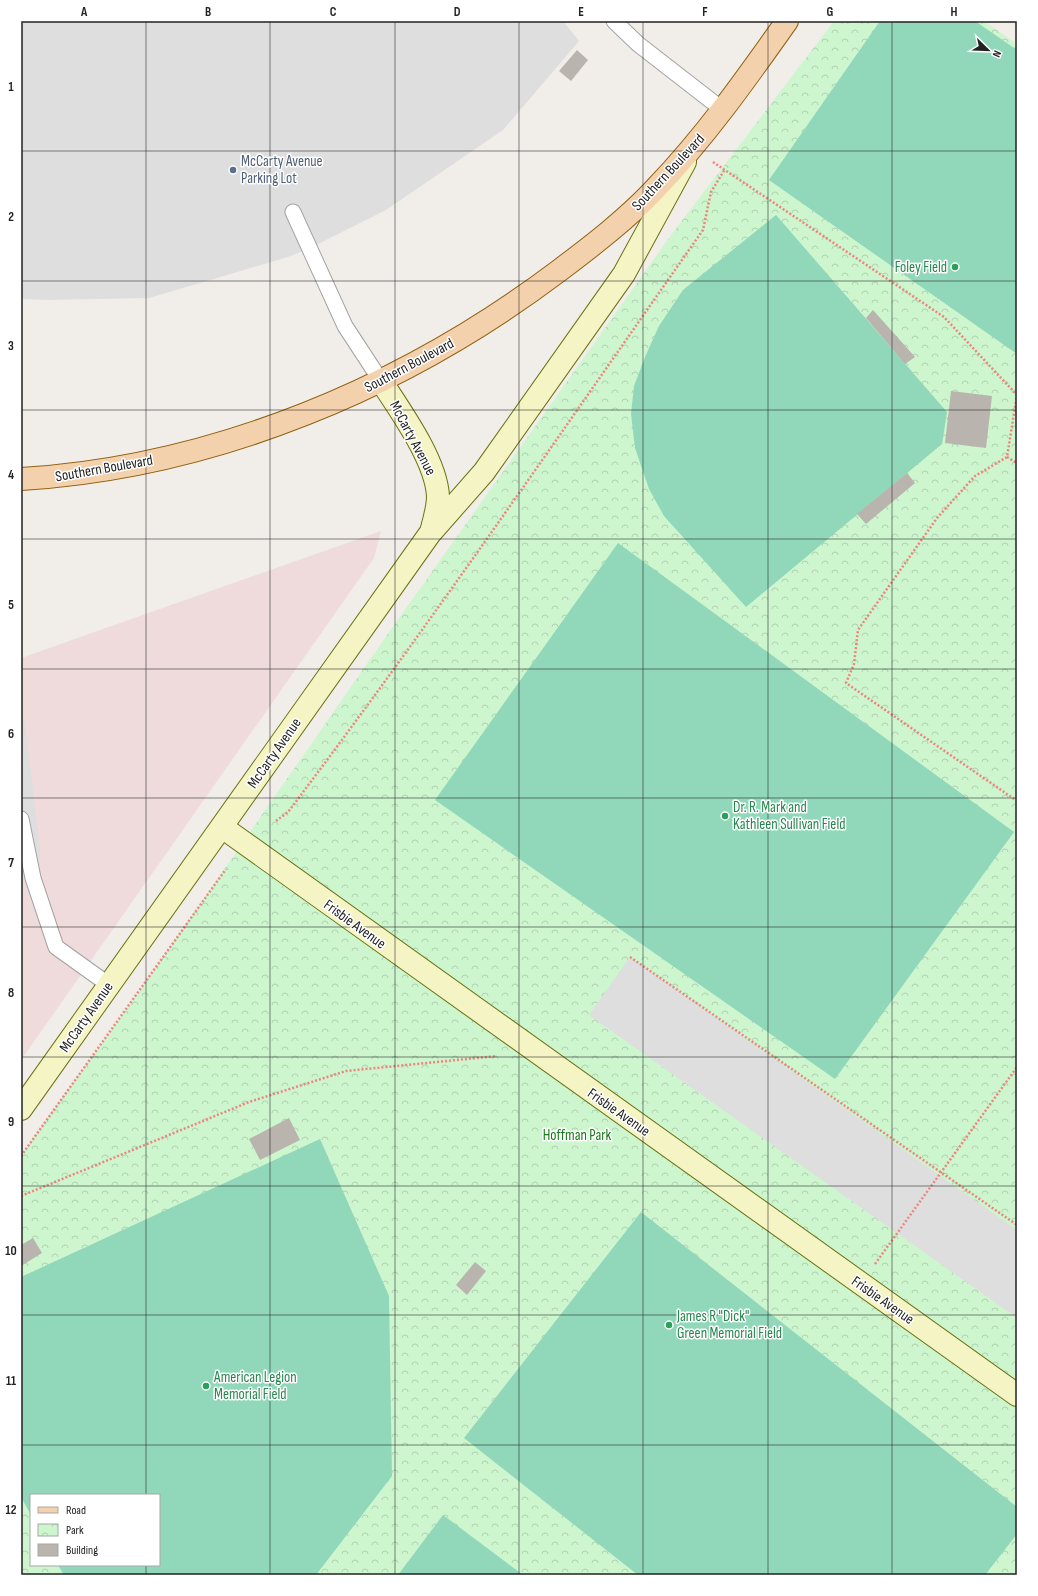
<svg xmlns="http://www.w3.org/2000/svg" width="1038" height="1596" viewBox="0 0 1038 1596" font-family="'Sofia Sans Condensed',sans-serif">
	<defs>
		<pattern id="park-crowns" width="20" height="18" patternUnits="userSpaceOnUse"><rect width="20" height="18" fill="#cdf5ce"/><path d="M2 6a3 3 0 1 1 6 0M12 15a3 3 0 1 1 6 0" fill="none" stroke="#b0d2b1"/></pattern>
	</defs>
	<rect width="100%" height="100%" fill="#f1eeea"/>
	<path fill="#efdbdb" d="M 381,531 L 374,558 L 21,1060 L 21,658 Z"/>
	<path fill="url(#park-crowns)" fill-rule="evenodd" d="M 834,21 L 984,21 L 1017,44 L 1017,1575 L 21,1575 L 21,1155 L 145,983 L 387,635 L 671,235 ZM 31,1495 L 159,1495 L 159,1565 L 31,1565 Z"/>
	<g fill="#91d7b9">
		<path d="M 880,21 L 975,21 L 1017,50 L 1017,354 L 769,180 Z"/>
		<path d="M 776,215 L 947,412 L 942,444 L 746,607 L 664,516 L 649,489 L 635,448 L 631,414 L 634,386 L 645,357 L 659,326 L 683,290 Z"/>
		<path d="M 618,543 L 1014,832 L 835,1079 L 435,800 Z"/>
		<path d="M 320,1139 L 389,1296 L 392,1476 L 316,1575 L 64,1575 L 58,1565 L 159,1565 L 159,1495 L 31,1495 L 31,1515 L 21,1497 L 21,1277 Z"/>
		<path d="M 641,1212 L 1017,1507 L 1017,1534 L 985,1575 L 638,1575 L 464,1438 Z"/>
		<path d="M 443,1515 L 523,1575 L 398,1575 Z"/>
	</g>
	<g fill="#dedede">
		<path d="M 21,21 L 563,21 L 579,41 L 503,130 L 386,210 L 310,248 L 288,257 L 149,298 L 49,300 L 21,299 Z"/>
		<path d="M 24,717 L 41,858 L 21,864 L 21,718 Z"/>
		<path d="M 630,957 L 1017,1230 L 1017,1318 L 589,1015 Z"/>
	</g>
	<g fill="#bab4af">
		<path d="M 577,50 L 588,60 L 571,81 L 559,71 Z"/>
		<path d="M 873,310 L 915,357 L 905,364 L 866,318 Z"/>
		<path d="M 951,391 L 992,396 L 986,448 L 945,443 Z"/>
		<path d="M 907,473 L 915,483 L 866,524 L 857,514 Z"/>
		<path d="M 289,1118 L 300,1140 L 260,1160 L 249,1139 Z"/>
		<path d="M 33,1238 L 42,1253 L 21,1266 L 21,1245 Z"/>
		<path d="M 475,1262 L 486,1271 L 467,1295 L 456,1285 Z"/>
	</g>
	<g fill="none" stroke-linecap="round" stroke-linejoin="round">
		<g stroke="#a3a3a3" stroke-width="17">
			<g id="lane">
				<path d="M 614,21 L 638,44 L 723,110"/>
				<path d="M 293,212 L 345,326 L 381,381"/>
				<path d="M 21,819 L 33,878 L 56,947 L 109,985"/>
			</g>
		</g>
		<g stroke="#6b7111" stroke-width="24">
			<g id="secondary">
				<path d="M 433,530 L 484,472 L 624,274 L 685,162"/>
				<path d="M 222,827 L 1017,1395"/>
				<path d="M 21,1109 L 431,532 C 434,521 438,508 438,496 C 436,460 401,412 381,381"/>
			</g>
		</g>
		<g stroke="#906010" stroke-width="24">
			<path id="primary" d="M 21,479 C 216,467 405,387 560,270 C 593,245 627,219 655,189 C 705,137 746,79 787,21"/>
		</g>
		<g stroke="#ed857f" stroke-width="2.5" stroke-dasharray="2 2" stroke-linecap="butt">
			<path d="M 713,162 L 944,317 L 1017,395 L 1007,457 L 975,476 L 937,518 L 858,630 L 854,664 L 846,683 L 1017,801"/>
			<path d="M 1007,457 L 1017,463"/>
			<path d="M 276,821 L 288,812 C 432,622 566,425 703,230 L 711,192 L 725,169"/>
			<path d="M 630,957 L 1017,1225"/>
			<path d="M 21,1156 L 226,869"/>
			<path d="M 21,1196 L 249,1102 L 346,1071 L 497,1056"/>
			<path d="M 875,1264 L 1017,1067"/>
		</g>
		<use href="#lane" stroke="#fff" stroke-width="15"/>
		<use href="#secondary" stroke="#f4f4c5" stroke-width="22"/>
		<use href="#primary" stroke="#f3d1ad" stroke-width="22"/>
	</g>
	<path fill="none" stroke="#222" stroke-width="1" stroke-opacity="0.55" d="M 146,21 L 146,1495M 270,21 L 270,1575M 395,21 L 395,1575M 519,21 L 519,1575M 643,21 L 643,1575M 768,21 L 768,1575M 892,21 L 892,1575M 21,151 L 1017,151M 21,281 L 1017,281M 21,410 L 1017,410M 21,539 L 1017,539M 21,669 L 1017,669M 21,798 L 1017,798M 21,927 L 1017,927M 21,1057 L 1017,1057M 21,1186 L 1017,1186M 21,1315 L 1017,1315M 21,1445 L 1017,1445M 146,1565 L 146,1575"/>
	<circle fill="#5c6f8a" stroke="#fff" stroke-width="1.5" cx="233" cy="170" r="4"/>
	<g fill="#2e9e5b" stroke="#fff" stroke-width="1.5">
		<circle cx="955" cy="267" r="4"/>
		<circle cx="725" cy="816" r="4"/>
		<circle cx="669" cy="1325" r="4"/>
		<circle cx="206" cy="1386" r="4"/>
	</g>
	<g text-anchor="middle" stroke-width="3" stroke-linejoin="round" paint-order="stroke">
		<g font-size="15" fill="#4e5e75" stroke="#fff" text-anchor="start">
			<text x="241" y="166">McCarty Avenue<tspan x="241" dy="17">Parking Lot</tspan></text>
		</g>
		<g font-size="15" fill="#222" stroke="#fff">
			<text transform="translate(668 172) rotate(-47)" y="5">Southern Boulevard</text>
			<text transform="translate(409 365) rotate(-28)" y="5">Southern Boulevard</text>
			<text transform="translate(413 438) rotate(62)" y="5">McCarty Avenue</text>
			<text transform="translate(104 468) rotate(-10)" y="5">Southern Boulevard</text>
			<text transform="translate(274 753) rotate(-55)" y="5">McCarty Avenue</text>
			<text transform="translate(355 924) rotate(36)" y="5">Frisbie Avenue</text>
			<text transform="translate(86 1017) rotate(-55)" y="5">McCarty Avenue</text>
			<text transform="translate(619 1112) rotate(35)" y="5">Frisbie Avenue</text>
			<text transform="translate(883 1300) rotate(35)" y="5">Frisbie Avenue</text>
		</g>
		<g font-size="15" fill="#27864d" stroke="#fff" text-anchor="start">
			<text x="947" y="272" text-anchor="end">Foley Field</text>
			<text x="733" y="812">Dr. R. Mark and<tspan x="733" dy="17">Kathleen Sullivan Field</tspan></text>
			<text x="677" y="1321">James R "Dick"<tspan x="677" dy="17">Green Memorial Field</tspan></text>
			<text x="214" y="1382">American Legion<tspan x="214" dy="17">Memorial Field</tspan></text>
		</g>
		<g font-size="15" fill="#18781b" stroke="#fff">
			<text x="577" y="1140">Hoffman Park</text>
		</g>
	</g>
	<rect width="1038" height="1596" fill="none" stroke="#ffffff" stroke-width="44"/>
	<rect x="30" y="1494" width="130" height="72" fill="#ffffff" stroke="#a7a7a7"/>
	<rect x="38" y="1507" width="20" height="6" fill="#f3d1ad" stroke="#a7a7a7"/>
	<text x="66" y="1514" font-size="12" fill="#222222">Road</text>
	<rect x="38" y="1524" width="20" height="12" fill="url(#park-crowns)" stroke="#a7a7a7"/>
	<text x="66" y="1534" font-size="12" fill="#222222">Park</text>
	<rect x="38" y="1544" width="20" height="12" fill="#bab4af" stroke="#a7a7a7"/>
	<text x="66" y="1554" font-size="12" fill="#222222">Building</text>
	<g transform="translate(988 50) rotate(113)" stroke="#ffffff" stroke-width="3" paint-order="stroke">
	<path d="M0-3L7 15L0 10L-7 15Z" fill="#222222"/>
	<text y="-6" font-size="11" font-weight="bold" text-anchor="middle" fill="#222222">N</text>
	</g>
	<rect x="22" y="22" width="994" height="1552" fill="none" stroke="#222" stroke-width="1.5"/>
	<g font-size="13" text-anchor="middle" font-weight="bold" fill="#222">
		<text x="84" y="16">A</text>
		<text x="208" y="16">B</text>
		<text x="333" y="16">C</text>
		<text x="457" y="16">D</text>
		<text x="581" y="16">E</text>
		<text x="705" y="16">F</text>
		<text x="830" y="16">G</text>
		<text x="954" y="16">H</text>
		<text x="11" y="91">1</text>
		<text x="11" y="221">2</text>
		<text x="11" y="350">3</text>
		<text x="11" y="479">4</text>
		<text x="11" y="609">5</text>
		<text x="11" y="738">6</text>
		<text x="11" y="867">7</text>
		<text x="11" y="997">8</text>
		<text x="11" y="1126">9</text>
		<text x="11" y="1255">10</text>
		<text x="11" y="1385">11</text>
		<text x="11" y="1514">12</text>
	</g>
</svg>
